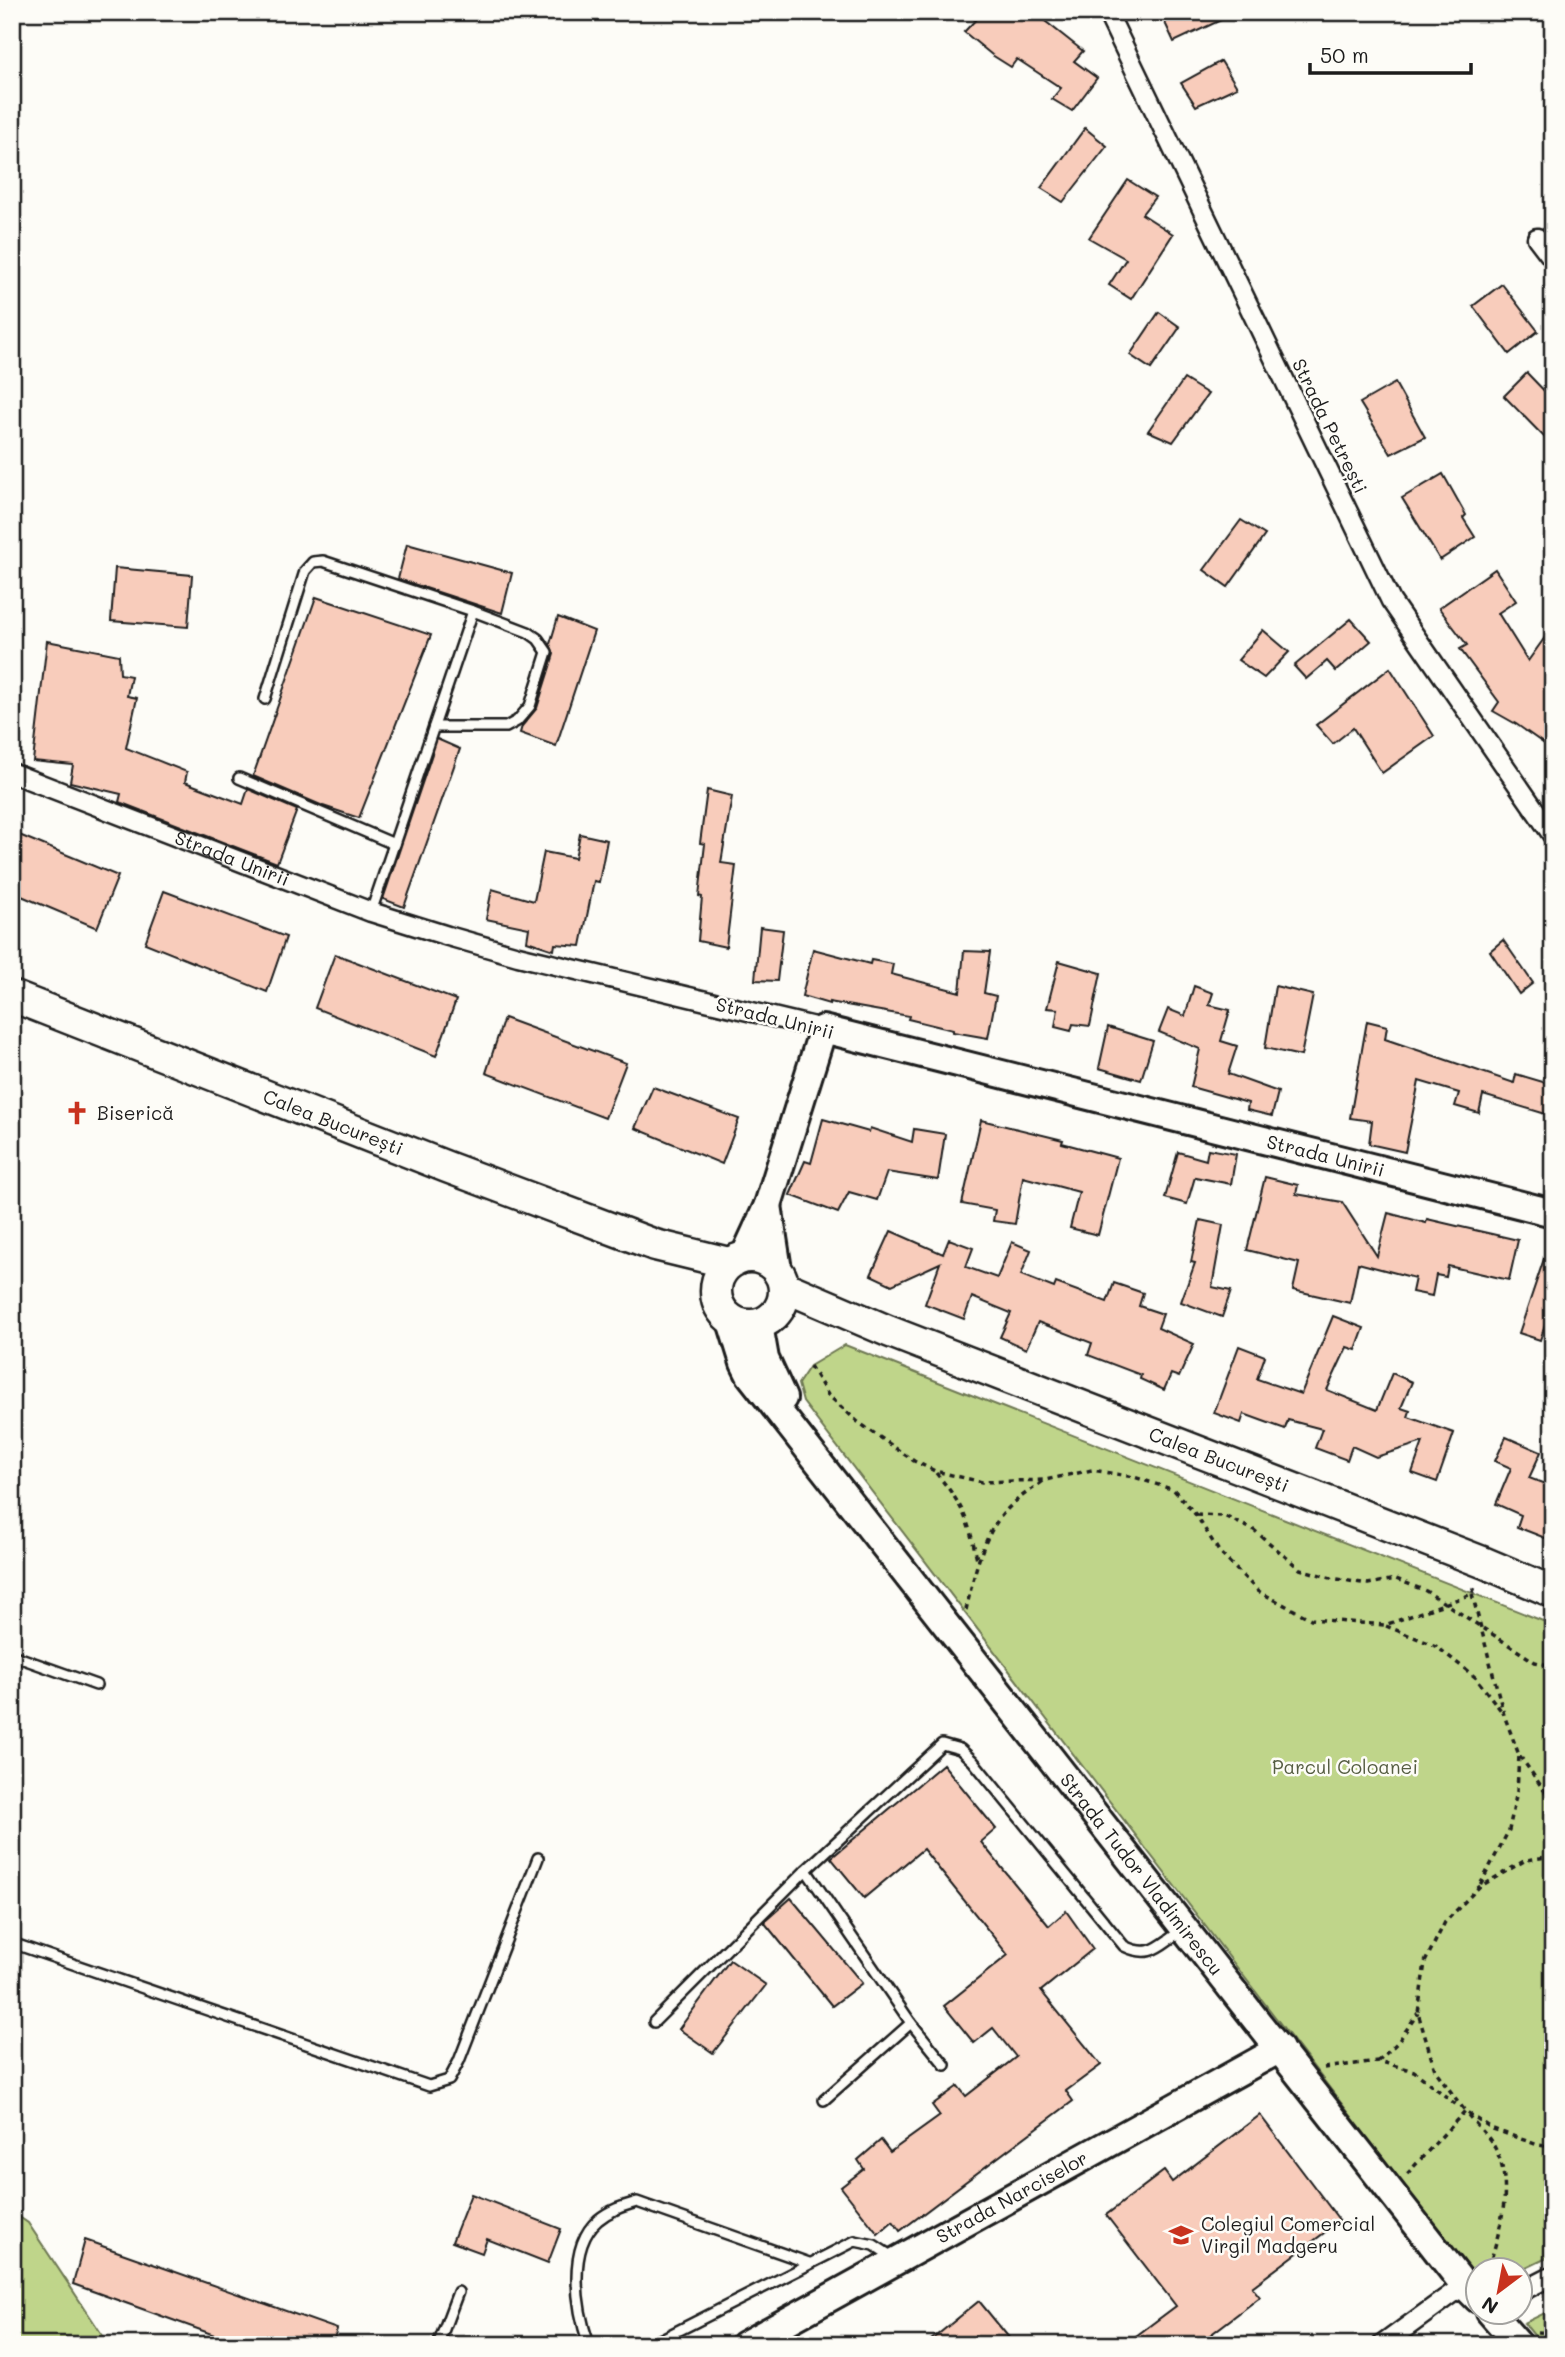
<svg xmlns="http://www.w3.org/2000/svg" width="1565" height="2357" viewBox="0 0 1565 2357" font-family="Mali,sans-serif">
	<rect width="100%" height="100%" fill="#fdfcf7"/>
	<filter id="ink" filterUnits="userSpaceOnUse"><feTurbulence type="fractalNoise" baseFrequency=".0143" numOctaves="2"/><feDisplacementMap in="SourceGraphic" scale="14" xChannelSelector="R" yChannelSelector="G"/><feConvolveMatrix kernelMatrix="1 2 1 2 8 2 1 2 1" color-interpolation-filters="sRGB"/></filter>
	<g filter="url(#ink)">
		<g fill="#bfd58a" stroke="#6e7853" stroke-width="2">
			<path d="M 845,1345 L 1553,1625 L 1553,2254 L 1520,2270 L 1478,2270 L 1477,2280 L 803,1402 L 798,1384 L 810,1366 Z"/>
			<path d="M 12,2212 L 28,2223 L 109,2345 L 12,2345 Z"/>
			<path d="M 1553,2309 L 1553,2345 L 1542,2345 L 1524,2323 Z"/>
		</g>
		<g fill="#f8ccbb" stroke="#1c1c1c" stroke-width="2">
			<path d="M 983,12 L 1051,12 L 1045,21 L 1083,51 L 1074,61 L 1097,78 L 1072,111 L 1052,99 L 1061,88 L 1017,59 L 1011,67 L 992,55 L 964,32 Z"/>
			<path d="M 1160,12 L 1238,12 L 1174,42 Z"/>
			<path d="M 1221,61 L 1237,87 L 1196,106 L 1181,83 Z"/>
			<path d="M 1085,128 L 1107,146 L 1063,202 L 1041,188 Z"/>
			<path d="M 1128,180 L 1155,197 L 1142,214 L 1173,234 L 1131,299 L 1109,285 L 1126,259 L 1089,238 Z"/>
			<path d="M 1502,284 L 1538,331 L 1509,354 L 1473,306 Z"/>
			<path d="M 1159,312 L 1180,327 L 1151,369 L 1130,355 Z"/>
			<path d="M 1527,373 L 1553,400 L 1553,446 L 1504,396 Z"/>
			<path d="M 1184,379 L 1208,394 L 1173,442 L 1148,431 Z"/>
			<path d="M 1395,383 L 1425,437 L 1391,454 L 1360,403 Z"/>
			<path d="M 1443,474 L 1466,515 L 1463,518 L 1475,537 L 1440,560 L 1402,498 Z"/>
			<path d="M 1241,520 L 1265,535 L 1228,587 L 1204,570 Z"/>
			<path d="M 407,544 L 512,573 L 502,613 L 398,579 Z"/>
			<path d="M 115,568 L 192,575 L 188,627 L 111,621 Z"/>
			<path d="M 1495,569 L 1516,601 L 1498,613 L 1528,661 L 1553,626 L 1553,750 L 1516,724 L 1493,711 L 1499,702 L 1460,649 L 1467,645 L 1439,608 Z"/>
			<path d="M 316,597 L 431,635 L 359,818 L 323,806 L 253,776 Z"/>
			<path d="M 558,617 L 594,631 L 556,746 L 520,733 L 522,726 L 537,708 L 554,654 L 550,644 Z"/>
			<path d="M 1351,619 L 1371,641 L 1336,671 L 1327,661 L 1306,679 L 1294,666 Z"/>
			<path d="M 1263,630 L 1289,652 L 1264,678 L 1238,660 Z"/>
			<path d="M 47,641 L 119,655 L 120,674 L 131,676 L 127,696 L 137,698 L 126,748 L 187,772 L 185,782 L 243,804 L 248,789 L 297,810 L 277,863 L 119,802 L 121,794 L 70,782 L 73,765 L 33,761 Z"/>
			<path d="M 1390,668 L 1434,736 L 1382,773 L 1353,728 L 1333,744 L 1316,725 Z"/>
			<path d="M 437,739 L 460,749 L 404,907 L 383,899 Z"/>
			<path d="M 707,790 L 732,796 L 721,863 L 736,865 L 726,947 L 698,941 L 702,897 L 699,896 L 705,844 L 700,843 Z"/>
			<path d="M 12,832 L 118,876 L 97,928 L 12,892 Z"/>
			<path d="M 580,834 L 607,840 L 599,882 L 594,881 L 581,946 L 555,944 L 554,950 L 527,941 L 529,928 L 486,919 L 492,889 L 534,901 L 544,852 L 575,858 Z"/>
			<path d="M 164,891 L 286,937 L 267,992 L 145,943 Z"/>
			<path d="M 760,927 L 783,930 L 777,981 L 755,980 Z"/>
			<path d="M 1503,940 L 1533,983 L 1519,994 L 1490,951 Z"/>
			<path d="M 813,949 L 870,964 L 871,960 L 893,964 L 891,974 L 960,992 L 964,951 L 990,952 L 984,993 L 996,996 L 988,1038 L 953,1032 L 953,1030 L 908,1019 L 909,1016 L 829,1002 L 829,1004 L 802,996 Z"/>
			<path d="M 335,954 L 456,1000 L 436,1056 L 315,1008 Z"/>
			<path d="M 1059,961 L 1101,973 L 1090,1026 L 1073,1024 L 1071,1031 L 1055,1027 L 1058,1009 L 1047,1008 Z"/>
			<path d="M 1194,986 L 1213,993 L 1209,1005 L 1230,1010 L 1221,1041 L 1237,1046 L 1228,1074 L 1278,1092 L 1272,1116 L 1247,1110 L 1248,1103 L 1191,1087 L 1200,1049 L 1159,1032 L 1168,1009 L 1185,1016 Z"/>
			<path d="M 1275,986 L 1313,995 L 1301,1056 L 1265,1048 Z"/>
			<path d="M 504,1018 L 626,1063 L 605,1118 L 486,1073 Z"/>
			<path d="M 1367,1021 L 1387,1026 L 1385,1039 L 1514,1083 L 1516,1074 L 1553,1085 L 1553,1103 L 1549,1115 L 1483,1095 L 1479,1113 L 1455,1106 L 1459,1093 L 1419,1081 L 1405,1152 L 1369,1144 L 1372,1121 L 1350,1118 Z"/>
			<path d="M 1108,1027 L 1153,1041 L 1141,1080 L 1099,1068 Z"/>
			<path d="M 653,1087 L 739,1119 L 722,1164 L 635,1128 Z"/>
			<path d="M 823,1119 L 869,1132 L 870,1128 L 912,1142 L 914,1129 L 945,1134 L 938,1180 L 887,1172 L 877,1200 L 849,1192 L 838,1213 L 790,1195 L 805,1161 L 811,1163 Z"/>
			<path d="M 981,1120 L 1063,1140 L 1062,1143 L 1118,1158 L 1098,1235 L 1070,1228 L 1079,1192 L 1023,1177 L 1015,1224 L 993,1221 L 995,1210 L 962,1204 Z"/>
			<path d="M 1208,1149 L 1236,1154 L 1231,1184 L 1195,1177 L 1187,1204 L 1165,1198 L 1178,1152 L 1206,1160 Z"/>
			<path d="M 1265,1177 L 1298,1185 L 1296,1194 L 1342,1202 L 1377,1256 L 1388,1213 L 1426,1223 L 1427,1219 L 1457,1226 L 1518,1240 L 1509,1280 L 1448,1266 L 1446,1277 L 1436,1275 L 1432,1296 L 1412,1292 L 1415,1278 L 1358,1263 L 1350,1303 L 1293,1290 L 1299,1263 L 1247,1250 Z"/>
			<path d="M 1200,1220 L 1223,1225 L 1212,1287 L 1231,1291 L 1222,1317 L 1181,1302 L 1195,1263 L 1191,1262 Z"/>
			<path d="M 891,1231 L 943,1254 L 949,1239 L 973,1248 L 966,1267 L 997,1278 L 1012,1242 L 1031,1250 L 1021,1275 L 1054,1288 L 1056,1283 L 1107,1302 L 1114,1283 L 1143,1293 L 1139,1306 L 1163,1314 L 1158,1328 L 1194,1344 L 1179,1377 L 1171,1374 L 1164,1390 L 1140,1379 L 1141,1375 L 1088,1355 L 1092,1343 L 1038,1322 L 1026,1349 L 1000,1337 L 1011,1313 L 972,1297 L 964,1319 L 925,1304 L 940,1263 L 892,1285 L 871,1275 Z"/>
			<path d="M 1550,1241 L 1553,1242 L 1553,1302 L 1540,1340 L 1519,1333 Z"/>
			<path d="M 1333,1316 L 1364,1328 L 1356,1350 L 1347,1347 L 1327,1390 L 1377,1410 L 1392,1373 L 1412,1382 L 1401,1408 L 1410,1411 L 1408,1417 L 1454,1433 L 1437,1482 L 1412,1473 L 1423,1442 L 1376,1457 L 1352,1446 L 1347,1460 L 1315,1448 L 1322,1429 L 1288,1420 L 1285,1429 L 1244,1414 L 1241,1423 L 1214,1413 L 1239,1346 L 1265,1356 L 1257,1379 L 1301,1394 Z"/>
			<path d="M 1506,1437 L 1541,1452 L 1529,1478 L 1553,1487 L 1553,1541 L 1517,1527 L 1521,1515 L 1496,1504 L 1511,1468 L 1495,1461 Z"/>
			<path d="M 943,1764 L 996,1829 L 981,1842 L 1049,1926 L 1066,1911 L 1093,1949 L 1041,1991 L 1101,2065 L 1066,2091 L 1073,2101 L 900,2231 L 893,2221 L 878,2234 L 841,2187 L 864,2169 L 858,2160 L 881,2140 L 890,2152 L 940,2116 L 932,2105 L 958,2086 L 966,2096 L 1016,2057 L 993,2028 L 974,2043 L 944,2006 L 1008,1955 L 923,1849 L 864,1898 L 831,1858 Z"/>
			<path d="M 791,1898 L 862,1983 L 832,2006 L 764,1922 Z"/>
			<path d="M 730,1960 L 766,1985 L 713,2053 L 679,2029 Z"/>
			<path d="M 1260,2115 L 1340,2221 L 1252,2287 L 1260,2297 L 1197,2345 L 1124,2345 L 1176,2306 L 1106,2215 L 1164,2171 L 1172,2182 Z"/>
			<path d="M 471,2194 L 561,2229 L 548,2263 L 487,2239 L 482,2253 L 452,2242 Z"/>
			<path d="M 85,2240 L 337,2329 L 332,2345 L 242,2345 L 73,2284 Z"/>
			<path d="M 979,2301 L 1015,2345 L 925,2345 Z"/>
		</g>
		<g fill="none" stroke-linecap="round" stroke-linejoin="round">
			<g stroke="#1c1c1c" stroke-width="14">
				<g id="lane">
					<path d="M 265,699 L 305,571 L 313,562 L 323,561 L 473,611 L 528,632 L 538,639 L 547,652 L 530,706 L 517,721 L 506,727 L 434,727"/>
					<path d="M 239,778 L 394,844"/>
					<path d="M 371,912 L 473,611"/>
					<path d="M 12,1655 L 96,1685"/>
					<path d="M 806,1870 L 911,2023 L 945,2065"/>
					<path d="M 12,1943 L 429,2086 L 449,2080 L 459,2061 L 538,1858"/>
					<path d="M 654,2022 L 806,1870 L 942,1744 L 960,1749 L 973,1761 L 1124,1946 C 1151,1959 1158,1946 1181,1931"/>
					<path d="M 824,2100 L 911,2023"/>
					<path d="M 438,2345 L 458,2292"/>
					<path d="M 589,2345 C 577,2310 566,2248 598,2220 C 610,2210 623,2206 637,2202 L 809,2263"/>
					<path d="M 650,2345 L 855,2241 L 874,2245 L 894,2258"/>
				</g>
			</g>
			<g stroke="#1c1c1c" stroke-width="23">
				<g id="street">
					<path d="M 1107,12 L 1391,601 L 1553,836"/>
					<path d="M 1537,238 L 1553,259"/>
					<path id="s1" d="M 12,773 L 371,912 L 448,936 L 518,956 L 823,1029"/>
					<path d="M 1520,2292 L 1553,2275"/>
					<path d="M 1382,2345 L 1464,2285"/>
				</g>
			</g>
			<g stroke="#1c1c1c" stroke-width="32">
				<g id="secondary">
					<path d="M 768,1205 L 778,1270"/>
					<path id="s2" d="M 744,1257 L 768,1205 L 823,1029 L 1553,1213"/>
					<path id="s3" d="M 730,1318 L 744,1363 L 750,1375 L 1464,2285 L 1478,2299"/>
					<path d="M 759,1325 L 765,1359 L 783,1398"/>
					<path d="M 1490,2312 L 1519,2345"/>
					<path id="s4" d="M 744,2345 L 1280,2049"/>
				</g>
			</g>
			<g stroke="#1c1c1c" stroke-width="35">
				<g id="primary">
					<path id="s5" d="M 12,996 L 447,1167 L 655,1245 L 729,1263"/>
					<circle cx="750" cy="1291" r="34"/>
					<path id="s6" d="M 785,1287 L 888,1331 L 1485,1563 L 1553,1592"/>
				</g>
			</g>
			<g stroke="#1c1c1c" stroke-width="3.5" stroke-dasharray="5 5" stroke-linecap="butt">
				<path d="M 810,1366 L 828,1395 L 858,1422 L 914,1461 L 935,1471 L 982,1482 L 1045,1480 L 1092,1470 L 1134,1477 L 1174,1490 L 1196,1515 L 1220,1553 L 1258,1591 L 1311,1619 L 1385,1625 L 1472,1594 L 1476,1585"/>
				<path d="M 936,1473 C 963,1505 968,1519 977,1559"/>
				<path d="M 1196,1515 L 1224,1516 L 1254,1530 L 1300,1569 L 1331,1578 L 1368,1584 L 1396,1579 L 1426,1591 L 1535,1662 L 1553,1666"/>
				<path d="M 1472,1594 L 1504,1715 L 1519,1755 L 1517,1791 L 1509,1830 L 1480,1885"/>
				<path d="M 966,1610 C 975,1571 983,1528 1016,1501 C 1024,1494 1034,1488 1043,1481"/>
				<path d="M 1386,1626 L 1436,1646 L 1475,1677 L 1503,1713"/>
				<path d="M 1520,1756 L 1553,1803"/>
				<path d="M 1553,1856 L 1526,1860 L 1479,1887 L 1445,1922 L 1425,1962 L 1418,2013 L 1435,2070 L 1465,2111 L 1493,2129 L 1538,2145 L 1553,2147"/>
				<path d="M 1378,2061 L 1398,2042 L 1418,2013"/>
				<path d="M 1324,2068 L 1378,2061 L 1414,2071 L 1459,2107"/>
				<path d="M 1468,2115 C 1476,2125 1489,2136 1495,2148 C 1515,2186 1499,2232 1488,2270"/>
				<path d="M 1407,2174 L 1465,2111"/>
				<path d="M 1537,2332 L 1553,2333"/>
			</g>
			<use href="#lane" stroke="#fdfcf7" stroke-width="9"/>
			<use href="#street" stroke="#fdfcf7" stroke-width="18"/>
			<use href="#secondary" stroke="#fdfcf7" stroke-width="26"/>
			<use href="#primary" stroke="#fdfcf7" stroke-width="30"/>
		</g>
	</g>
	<defs>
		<g id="church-bare" transform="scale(1.89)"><path d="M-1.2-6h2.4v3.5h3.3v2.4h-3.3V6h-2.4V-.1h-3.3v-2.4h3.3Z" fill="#c8321e" stroke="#fdfcf7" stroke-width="2.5" paint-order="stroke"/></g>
		<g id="university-bare" transform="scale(1.89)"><path d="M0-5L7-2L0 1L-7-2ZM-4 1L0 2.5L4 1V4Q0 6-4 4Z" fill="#c8321e" stroke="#fdfcf7" stroke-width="2.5" paint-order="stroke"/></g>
	</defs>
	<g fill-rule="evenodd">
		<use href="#church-bare" x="77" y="1113"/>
		<use href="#university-bare" x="1181" y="2235"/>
	</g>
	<g text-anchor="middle" stroke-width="5" stroke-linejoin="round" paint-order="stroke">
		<g font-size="19" fill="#1c1c1c" stroke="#fdfcf7">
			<text transform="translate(1330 426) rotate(64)" y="7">Strada Petrești</text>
			<text dy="7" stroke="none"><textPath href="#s1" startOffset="236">Strada Unirii</textPath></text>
			<text transform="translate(775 1018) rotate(14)" y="7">Strada Unirii</text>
			<text dy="7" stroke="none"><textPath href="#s5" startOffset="345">Calea București</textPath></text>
			<text dy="7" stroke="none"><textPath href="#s2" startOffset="760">Strada Unirii</textPath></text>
			<text dy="7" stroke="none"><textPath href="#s6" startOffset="467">Calea București</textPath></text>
			<text dy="7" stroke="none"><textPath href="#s3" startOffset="695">Strada Tudor Vladimirescu</textPath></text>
			<text dy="7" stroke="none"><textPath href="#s4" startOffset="306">Strada Narciselor</textPath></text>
		</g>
		<g font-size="19" fill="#1c1c1c" stroke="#fdfcf7" text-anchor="start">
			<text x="97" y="1120">Biserică</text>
			<text x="1201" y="2231">Colegiul Comercial<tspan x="1201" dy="22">Virgil Madgeru</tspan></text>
		</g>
		<g font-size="19" fill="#555d42" stroke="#fdfcf7">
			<text x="1345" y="1774">Parcul Coloanei</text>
		</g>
	</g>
	<rect width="1565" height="2357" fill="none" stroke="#fdfcf7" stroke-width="42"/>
	<rect x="21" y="21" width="1523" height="2315" fill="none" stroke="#1c1c1c" stroke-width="2.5" filter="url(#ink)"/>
	<g transform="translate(1499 2291) rotate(212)"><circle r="33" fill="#fdfcf7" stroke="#a3a29f" stroke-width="2"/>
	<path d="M0-5L12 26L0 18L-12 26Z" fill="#c8321e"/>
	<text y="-10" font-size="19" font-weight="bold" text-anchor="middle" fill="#1c1c1c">N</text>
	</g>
	<path d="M1310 63v10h161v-10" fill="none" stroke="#1c1c1c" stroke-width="3.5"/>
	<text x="1320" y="63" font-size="21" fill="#1c1c1c" stroke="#fdfcf7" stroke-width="5" paint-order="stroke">50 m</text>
</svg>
